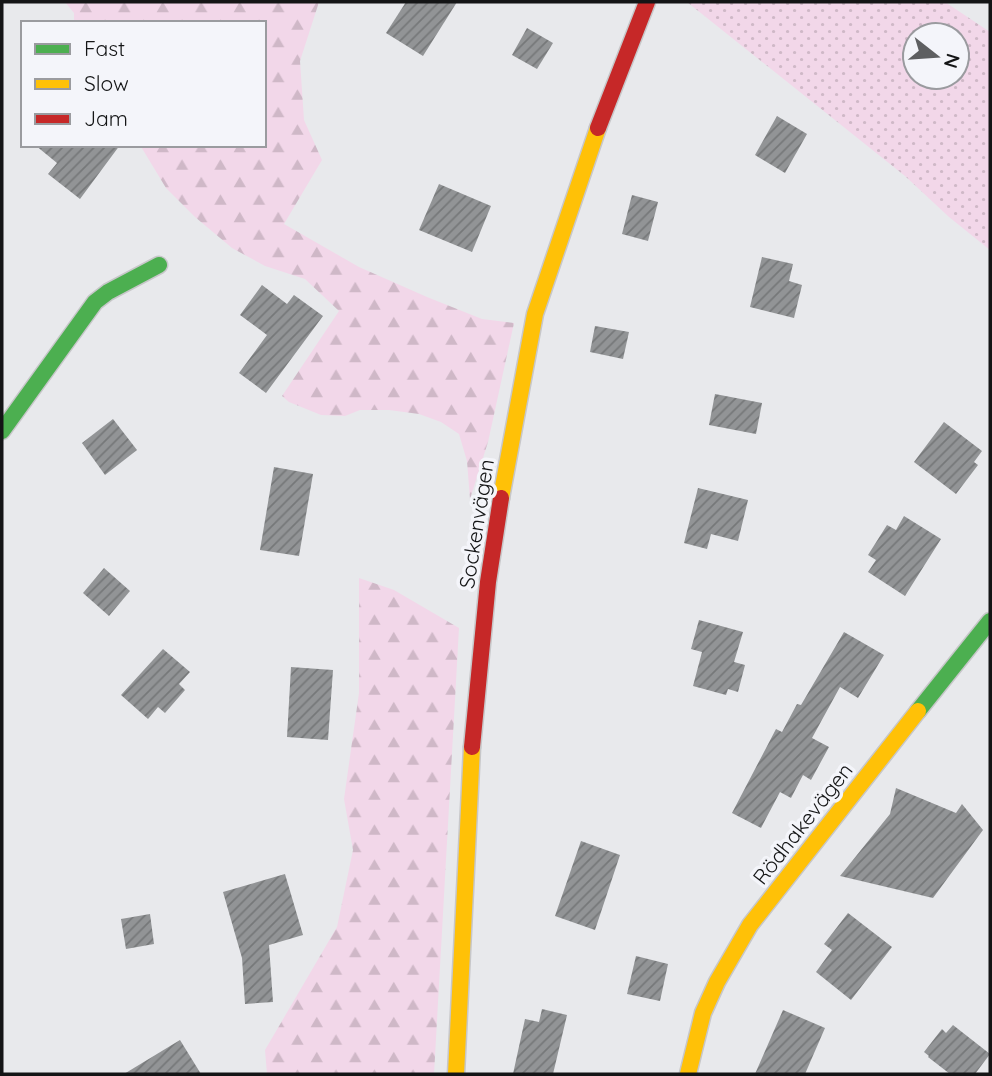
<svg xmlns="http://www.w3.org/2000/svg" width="992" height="1076" viewBox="0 0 992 1076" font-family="Quicksand,sans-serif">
	<defs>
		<pattern id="forest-firs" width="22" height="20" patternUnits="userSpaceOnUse" patternTransform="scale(1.75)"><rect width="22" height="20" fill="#f2d7e9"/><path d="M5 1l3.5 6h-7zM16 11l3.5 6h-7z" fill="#cfb8c7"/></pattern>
		<pattern id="park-dots" width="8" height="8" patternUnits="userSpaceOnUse" patternTransform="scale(1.75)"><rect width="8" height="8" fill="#f2d7e9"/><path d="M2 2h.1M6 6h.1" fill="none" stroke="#cfb8c7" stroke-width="1.8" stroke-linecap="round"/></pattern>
		<pattern id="building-hatch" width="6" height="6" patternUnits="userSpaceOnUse" patternTransform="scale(1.75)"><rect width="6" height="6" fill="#929496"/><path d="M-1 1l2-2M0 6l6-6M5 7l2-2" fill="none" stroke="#767879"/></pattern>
	</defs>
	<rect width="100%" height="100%" fill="#e8e9ec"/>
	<g fill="url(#forest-firs)">
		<path d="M 65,2 L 319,2 L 300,61 L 304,120 L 322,160 L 284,224 L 359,267 L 427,297 L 482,319 L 514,323 L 488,442 L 470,499 L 467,461 L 459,434 L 441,422 L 419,414 L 389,410 L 360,410 L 345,416 L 321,415 L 289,402 L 282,396 L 339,311 L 305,279 L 265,266 L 232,248 L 195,217 L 166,188 L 140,145 L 264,145 L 264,23 L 74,23 L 74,13 Z"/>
		<path d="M 359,578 L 394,590 L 459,628 L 434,1074 L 267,1074 L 265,1050 L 337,927 L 353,850 L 344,799 L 359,693 Z"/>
	</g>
	<path fill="url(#park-dots)" fill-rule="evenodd" d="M 687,2 L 945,2 L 990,32 L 990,250 L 949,217 L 905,176 ZM 915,35 L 957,35 L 957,77 L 915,77 Z"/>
	<g fill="url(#building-hatch)">
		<path d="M 406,2 L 457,2 L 423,56 L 386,33 Z"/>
		<path d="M 527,28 L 553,43 L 537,69 L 512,55 Z"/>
		<path d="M 777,116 L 807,134 L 785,173 L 755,155 Z"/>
		<path d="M 35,145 L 120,145 L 80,199 L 48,174 L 57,163 Z"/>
		<path d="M 439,184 L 491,206 L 472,252 L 419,230 Z"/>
		<path d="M 632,195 L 658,202 L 648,241 L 622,234 Z"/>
		<path d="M 762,257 L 793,264 L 789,281 L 802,285 L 794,318 L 750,307 Z"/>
		<path d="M 262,285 L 287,304 L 294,295 L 323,316 L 266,393 L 239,373 L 267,335 L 240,315 Z"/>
		<path d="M 595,326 L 629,332 L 623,359 L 590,352 Z"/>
		<path d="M 715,394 L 762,403 L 756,434 L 709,425 Z"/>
		<path d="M 113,419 L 137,450 L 105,475 L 82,443 Z"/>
		<path d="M 944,422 L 982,451 L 974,462 L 978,465 L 956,494 L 914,462 Z"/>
		<path d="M 274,467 L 313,474 L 299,556 L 260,550 Z"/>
		<path d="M 698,488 L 748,500 L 738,541 L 711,534 L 707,549 L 684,543 Z"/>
		<path d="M 904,516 L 941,539 L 905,596 L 868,572 L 876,560 L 868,555 L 887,525 L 896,530 Z"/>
		<path d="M 104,568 L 130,591 L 109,616 L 83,593 Z"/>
		<path d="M 699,620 L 743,632 L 734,662 L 745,665 L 738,692 L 728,689 L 726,695 L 693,686 L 702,652 L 691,649 Z"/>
		<path d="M 844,632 L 884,655 L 858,698 L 840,687 L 812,738 L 829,747 L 811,780 L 803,775 L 791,798 L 780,792 L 761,828 L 732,813 L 776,729 L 782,732 L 797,704 L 801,705 Z"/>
		<path d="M 163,649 L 190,672 L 179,684 L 185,690 L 165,713 L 158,707 L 148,719 L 121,695 Z"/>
		<path d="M 291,667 L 333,670 L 328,740 L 287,737 Z"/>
		<path d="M 896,788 L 956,813 L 962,804 L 983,830 L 933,898 L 840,876 L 890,814 Z"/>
		<path d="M 581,841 L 620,855 L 595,930 L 555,916 Z"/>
		<path d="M 285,874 L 303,935 L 269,945 L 273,1002 L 245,1004 L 242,958 L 223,892 Z"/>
		<path d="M 848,913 L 892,947 L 851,1000 L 816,972 L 832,950 L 824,944 Z"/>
		<path d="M 150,914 L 154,944 L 126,949 L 121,919 Z"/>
		<path d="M 636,956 L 668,964 L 660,1001 L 627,994 Z"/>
		<path d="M 542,1009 L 567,1015 L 553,1074 L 513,1074 L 525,1019 L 539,1022 Z"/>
		<path d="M 783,1010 L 825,1028 L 805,1074 L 755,1074 Z"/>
		<path d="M 953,1025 L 990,1054 L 975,1074 L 950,1074 L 928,1057 L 929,1056 L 924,1052 L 942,1029 L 946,1033 Z"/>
		<path d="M 180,1040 L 201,1074 L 124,1074 Z"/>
	</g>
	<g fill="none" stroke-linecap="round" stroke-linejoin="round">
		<g stroke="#c7c7c9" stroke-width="19">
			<g id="fast">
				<path d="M 2,431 L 95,302 L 108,292 L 159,265"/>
				<path d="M 918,711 L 990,621"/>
			</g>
		</g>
		<g stroke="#c7c7c9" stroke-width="19">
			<g id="slow">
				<path d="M 501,498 L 535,314 L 598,128"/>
				<path d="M 456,1074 L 472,747"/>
				<path d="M 688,1074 L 703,1013 L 717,982 L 750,925 L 918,711"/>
			</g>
		</g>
		<g stroke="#c7c7c9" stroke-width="19">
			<g id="jam">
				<path d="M 598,128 L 647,2"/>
				<path d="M 472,747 L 488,582 L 501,498"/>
			</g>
		</g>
		<use href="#fast" stroke="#4caf50" stroke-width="16"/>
		<use href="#slow" stroke="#ffc107" stroke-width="16"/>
		<use href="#jam" stroke="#c62828" stroke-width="16"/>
	</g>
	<g text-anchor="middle" stroke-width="7" stroke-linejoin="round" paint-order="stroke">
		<g font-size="21" fill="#141516" stroke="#f4f5fa">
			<text transform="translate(477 524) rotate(-81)" y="7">Sockenvägen</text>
			<text transform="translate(803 824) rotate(-52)" y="7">Rödhakevägen</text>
		</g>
	</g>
	<rect width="992" height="1076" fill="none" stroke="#141516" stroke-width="7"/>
	<rect x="21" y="21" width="245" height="126" fill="#f4f5fa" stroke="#9a9b9f" stroke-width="2"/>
	<rect x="35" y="44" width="35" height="10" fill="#4caf50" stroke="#9a9b9f" stroke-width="2"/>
	<text x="84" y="56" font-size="21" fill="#141516">Fast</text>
	<rect x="35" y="79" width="35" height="10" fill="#ffc107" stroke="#9a9b9f" stroke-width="2"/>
	<text x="84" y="91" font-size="21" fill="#141516">Slow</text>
	<rect x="35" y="114" width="35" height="10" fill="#c62828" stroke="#9a9b9f" stroke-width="2"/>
	<text x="84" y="126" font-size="21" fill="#141516">Jam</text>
	<g transform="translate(936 56) rotate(107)"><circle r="33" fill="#f4f5fa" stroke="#9a9b9f" stroke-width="2"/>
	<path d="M0-5L12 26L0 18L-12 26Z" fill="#5e5f61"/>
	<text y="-10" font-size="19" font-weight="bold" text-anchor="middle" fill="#141516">N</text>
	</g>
</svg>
